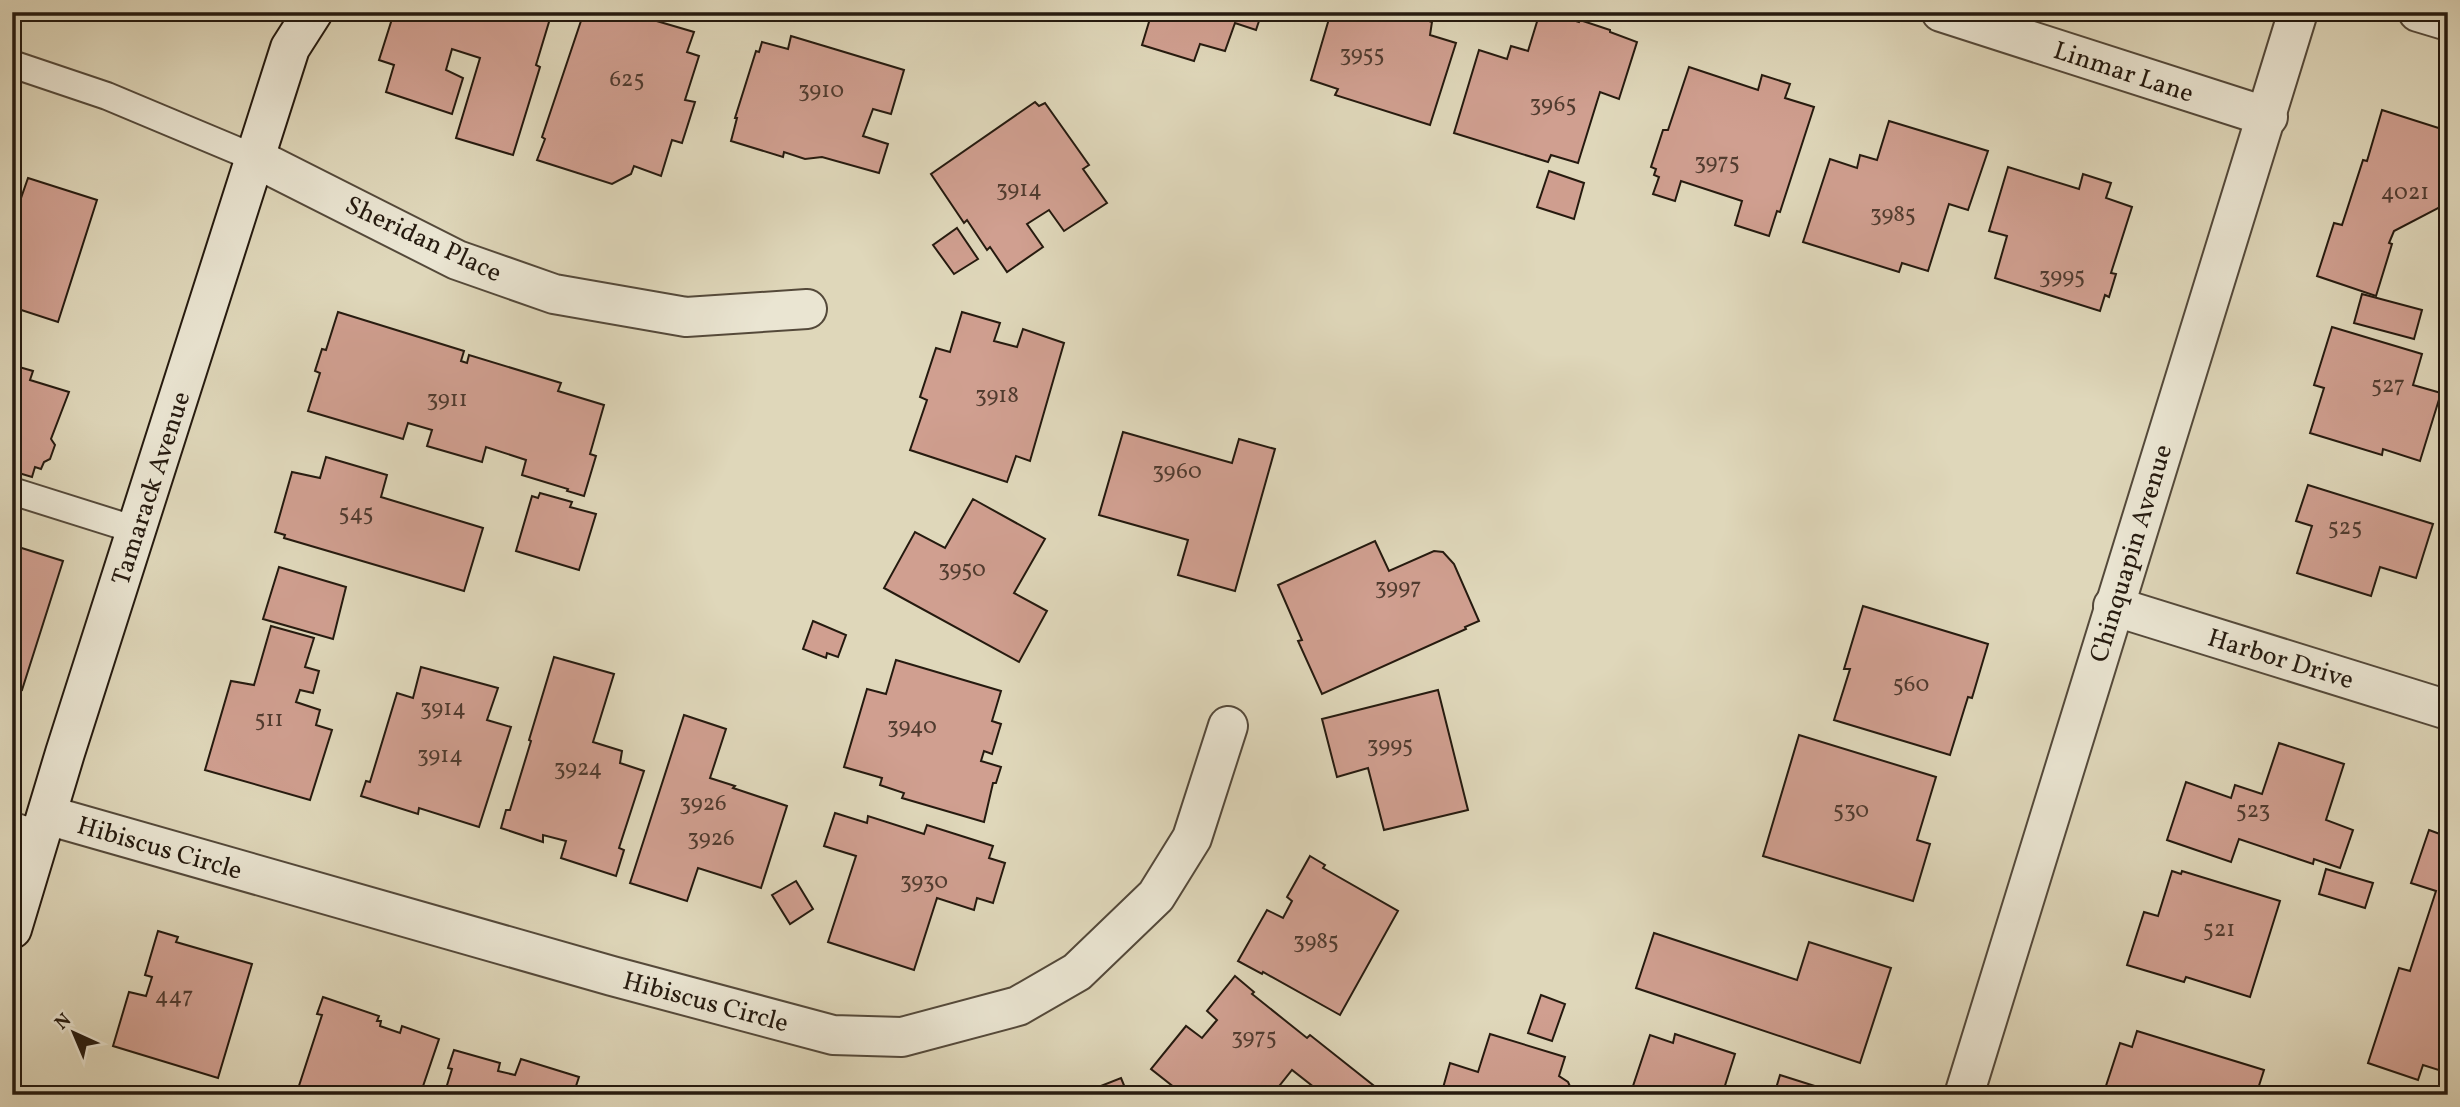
<svg xmlns="http://www.w3.org/2000/svg" width="2460" height="1107" viewBox="0 0 2460 1107" font-family="Vollkorn,serif">
	<rect width="100%" height="100%" fill="#dfd7ba"/>
	<filter id="stains"><feTurbulence type="fractalNoise" baseFrequency=".00286" numOctaves="4"/><feColorMatrix values="0 0 0 0 .2 0 0 0 0 .09 0 0 0 0 .02 0 0 0 .5 -.17"/></filter>
	<radialGradient id="worn" r=".72"><stop offset=".6" stop-color="#630" stop-opacity="0"/><stop offset="1" stop-color="#630" stop-opacity=".3"/></radialGradient>
	<g fill="#d09f90" stroke="#251a0f" stroke-width="2">
		<path d="M 399,12 L 552,12 L 536,65 L 540,67 L 513,155 L 456,138 L 480,58 L 452,49 L 446,70 L 463,78 L 452,114 L 386,92 L 394,65 L 379,60 L 392,19 L 396,20 Z"/>
		<path d="M 584,12 L 626,12 L 694,32 L 687,52 L 699,56 L 685,100 L 695,102 L 682,143 L 672,140 L 661,176 L 634,166 L 631,174 L 612,184 L 537,160 L 545,139 L 542,137 Z"/>
		<path d="M 1152,12 L 1262,12 L 1256,30 L 1235,23 L 1225,51 L 1200,44 L 1194,61 L 1142,45 Z"/>
		<path d="M 1331,12 L 1418,12 L 1417,17 L 1432,22 L 1430,35 L 1456,43 L 1430,125 L 1335,95 L 1338,89 L 1311,80 Z"/>
		<path d="M 1540,12 L 1547,12 L 1579,22 L 1580,20 L 1610,30 L 1610,32 L 1637,42 L 1619,99 L 1600,92 L 1578,163 L 1551,155 L 1548,162 L 1454,133 L 1479,50 L 1507,59 L 1511,46 L 1528,51 Z"/>
		<path d="M 791,36 L 904,70 L 891,114 L 873,109 L 863,136 L 888,144 L 879,173 L 822,157 L 805,159 L 784,152 L 783,157 L 731,141 L 737,118 L 735,118 L 756,51 L 759,52 L 762,42 L 788,49 Z"/>
		<path d="M 1689,67 L 1758,90 L 1762,75 L 1790,84 L 1785,98 L 1814,107 L 1780,212 L 1777,211 L 1769,236 L 1735,225 L 1742,201 L 1681,181 L 1675,201 L 1653,194 L 1659,177 L 1654,175 L 1656,169 L 1651,167 L 1663,130 L 1668,130 Z"/>
		<path d="M 1035,102 L 1039,106 L 1045,103 L 1089,165 L 1083,169 L 1107,203 L 1064,231 L 1049,210 L 1027,224 L 1043,247 L 1007,272 L 990,247 L 987,250 L 967,220 L 964,223 L 931,174 Z"/>
		<path d="M 2382,110 L 2448,131 L 2448,203 L 2394,231 L 2389,243 L 2392,244 L 2376,296 L 2317,276 L 2334,223 L 2342,225 L 2363,160 L 2367,161 Z"/>
		<path d="M 1889,121 L 1988,151 L 1968,210 L 1949,204 L 1928,271 L 1902,263 L 1899,272 L 1803,242 L 1830,159 L 1857,168 L 1860,155 L 1877,160 Z"/>
		<path d="M 2008,167 L 2079,189 L 2083,174 L 2111,183 L 2106,198 L 2132,207 L 2111,273 L 2116,274 L 2109,297 L 2105,295 L 2100,311 L 1995,278 L 2007,236 L 1989,231 Z"/>
		<path d="M 1549,171 L 1584,183 L 1574,219 L 1537,207 Z"/>
		<path d="M 28,178 L 97,200 L 58,322 L 12,307 L 12,224 Z"/>
		<path d="M 957,228 L 978,259 L 954,274 L 933,245 Z"/>
		<path d="M 2362,294 L 2422,310 L 2414,339 L 2354,323 Z"/>
		<path d="M 338,312 L 464,351 L 461,361 L 467,363 L 469,355 L 561,383 L 558,391 L 604,405 L 590,454 L 596,456 L 584,496 L 567,491 L 568,489 L 522,475 L 526,460 L 486,447 L 482,462 L 427,446 L 432,430 L 408,423 L 403,439 L 308,411 L 320,373 L 315,371 L 322,349 L 326,350 Z"/>
		<path d="M 962,312 L 1000,323 L 994,341 L 1017,347 L 1023,329 L 1064,343 L 1030,461 L 1016,456 L 1007,482 L 910,450 L 927,400 L 920,397 L 936,348 L 950,352 Z"/>
		<path d="M 2332,327 L 2422,354 L 2413,385 L 2441,393 L 2420,461 L 2383,449 L 2382,455 L 2310,433 L 2324,388 L 2314,385 Z"/>
		<path d="M 12,365 L 33,371 L 30,380 L 69,392 L 51,439 L 55,445 L 50,459 L 44,462 L 41,469 L 35,467 L 32,477 L 12,471 Z"/>
		<path d="M 1123,432 L 1232,463 L 1239,439 L 1275,449 L 1235,591 L 1178,575 L 1188,540 L 1099,515 Z"/>
		<path d="M 326,457 L 387,475 L 381,497 L 483,528 L 464,591 L 284,538 L 285,535 L 275,532 L 292,472 L 320,478 Z"/>
		<path d="M 2308,485 L 2433,524 L 2416,578 L 2380,567 L 2371,596 L 2297,573 L 2312,526 L 2296,521 Z"/>
		<path d="M 540,493 L 572,502 L 570,507 L 596,514 L 579,570 L 516,551 L 532,496 L 538,498 Z"/>
		<path d="M 973,499 L 1045,539 L 1014,593 L 1047,611 L 1019,662 L 884,588 L 915,532 L 945,548 Z"/>
		<path d="M 1375,541 L 1389,571 L 1434,551 L 1443,552 L 1454,564 L 1479,621 L 1465,627 L 1466,629 L 1322,694 L 1298,641 L 1302,640 L 1278,585 Z"/>
		<path d="M 12,545 L 63,561 L 22,690 L 12,687 Z"/>
		<path d="M 279,567 L 346,587 L 333,639 L 263,619 Z"/>
		<path d="M 1863,606 L 1988,644 L 1972,698 L 1968,697 L 1950,755 L 1834,720 L 1850,669 L 1844,669 Z"/>
		<path d="M 813,621 L 846,635 L 838,657 L 827,653 L 826,658 L 803,649 Z"/>
		<path d="M 271,626 L 314,638 L 305,667 L 319,671 L 313,693 L 300,690 L 296,702 L 320,710 L 316,725 L 332,730 L 310,800 L 205,770 L 231,681 L 254,685 Z"/>
		<path d="M 554,657 L 614,674 L 593,742 L 622,751 L 620,763 L 644,771 L 619,848 L 624,850 L 616,876 L 561,858 L 566,841 L 543,835 L 543,842 L 501,828 L 506,810 L 510,810 L 531,741 L 529,740 Z"/>
		<path d="M 896,660 L 1001,691 L 992,721 L 1001,724 L 992,754 L 984,751 L 981,761 L 1001,767 L 996,783 L 993,783 L 984,822 L 902,798 L 904,793 L 880,785 L 882,778 L 844,767 L 867,689 L 886,694 Z"/>
		<path d="M 421,667 L 498,688 L 487,720 L 511,727 L 479,827 L 419,808 L 418,814 L 361,796 L 366,781 L 370,782 L 397,693 L 413,698 Z"/>
		<path d="M 1438,690 L 1468,810 L 1384,830 L 1368,768 L 1337,777 L 1322,719 Z"/>
		<path d="M 684,715 L 726,729 L 710,778 L 735,786 L 733,788 L 787,806 L 761,888 L 698,868 L 687,901 L 630,883 Z"/>
		<path d="M 1799,735 L 1936,777 L 1917,840 L 1930,844 L 1913,901 L 1763,856 Z"/>
		<path d="M 2279,743 L 2344,764 L 2326,820 L 2353,830 L 2340,868 L 2314,859 L 2313,864 L 2239,839 L 2231,862 L 2167,840 L 2186,782 L 2231,798 L 2235,785 L 2262,794 Z"/>
		<path d="M 835,813 L 867,823 L 868,816 L 924,834 L 927,825 L 993,846 L 989,858 L 1005,863 L 993,903 L 977,898 L 974,910 L 937,898 L 914,970 L 828,942 L 856,856 L 824,846 Z"/>
		<path d="M 2429,830 L 2448,837 L 2448,1073 L 2423,1065 L 2418,1080 L 2368,1063 L 2399,968 L 2410,971 L 2436,891 L 2411,883 Z"/>
		<path d="M 1310,856 L 1325,865 L 1323,868 L 1398,911 L 1340,1015 L 1263,972 L 1262,974 L 1238,961 L 1267,910 L 1283,918 L 1292,901 L 1287,897 Z"/>
		<path d="M 2326,869 L 2373,883 L 2365,908 L 2319,894 Z"/>
		<path d="M 2172,871 L 2181,874 L 2182,871 L 2280,901 L 2250,997 L 2186,977 L 2184,982 L 2127,965 L 2144,912 L 2158,916 Z"/>
		<path d="M 796,881 L 813,909 L 790,924 L 772,895 Z"/>
		<path d="M 158,931 L 178,937 L 176,942 L 252,964 L 218,1078 L 113,1046 L 129,992 L 146,996 L 152,977 L 145,975 Z"/>
		<path d="M 1654,933 L 1797,980 L 1809,942 L 1891,968 L 1860,1063 L 1636,988 Z"/>
		<path d="M 1235,976 L 1254,992 L 1252,994 L 1307,1038 L 1310,1035 L 1378,1089 L 1374,1095 L 1324,1095 L 1292,1070 L 1272,1095 L 1184,1095 L 1151,1069 L 1186,1026 L 1202,1038 L 1217,1020 L 1207,1011 Z"/>
		<path d="M 1541,995 L 1565,1004 L 1552,1041 L 1528,1033 Z"/>
		<path d="M 323,997 L 379,1016 L 377,1021 L 381,1021 L 380,1026 L 400,1033 L 402,1026 L 439,1039 L 420,1095 L 296,1095 L 322,1015 L 317,1014 Z"/>
		<path d="M 2137,1031 L 2264,1070 L 2256,1095 L 2103,1095 L 2120,1043 L 2132,1047 Z"/>
		<path d="M 1490,1034 L 1565,1057 L 1559,1076 L 1568,1082 L 1574,1095 L 1441,1095 L 1450,1063 L 1478,1072 Z"/>
		<path d="M 1675,1034 L 1735,1054 L 1722,1095 L 1630,1095 L 1650,1035 L 1673,1043 Z"/>
		<path d="M 454,1050 L 500,1063 L 498,1071 L 515,1075 L 521,1059 L 579,1077 L 573,1095 L 444,1095 L 452,1069 L 448,1068 Z"/>
		<path d="M 1780,1075 L 1840,1094 L 1774,1095 Z"/>
		<path d="M 1121,1078 L 1128,1095 L 1078,1095 Z"/>
	</g>
	<g fill="none" stroke-linecap="round" stroke-linejoin="round">
		<g stroke="#54493a" stroke-width="30">
			<g id="lane">
				<path d="M 12,64 L 107,96 L 255,158"/>
				<path d="M 12,491 L 136,530"/>
			</g>
		</g>
		<g stroke="#54493a" stroke-width="42">
			<g id="street">
				<path d="M 1941,12 L 2268,117"/>
				<path d="M 2418,12 L 2448,21"/>
				<path d="M 255,158 L 457,260 L 554,294 L 686,317 L 807,309"/>
				<path d="M 2113,606 L 2448,710"/>
				<path d="M 47,815 L 612,976 L 833,1035 L 902,1037 L 1018,1006 L 1077,972 L 1156,896 L 1192,838 L 1228,726"/>
				<path d="M 12,832 L 38,840"/>
				<path d="M 1964,1095 L 2298,12"/>
			</g>
		</g>
		<g stroke="#251a0f" stroke-width="42">
			<path id="secondary" d="M 12,929 L 65,753 L 290,48 L 313,12"/>
		</g>
		<use href="#lane" stroke="#eae5d2" stroke-width="26"/>
		<use href="#street" stroke="#eae5d2" stroke-width="38"/>
		<use href="#secondary" stroke="#eae5d2" stroke-width="38"/>
	</g>
	<g text-anchor="middle" stroke-width="6" stroke-linejoin="round" paint-order="stroke">
		<g font-size="23" fill="#503b2f">
			<text x="1362" y="61">3955</text>
			<text x="627" y="86">625</text>
			<text x="821" y="97">3910</text>
			<text x="1553" y="111">3965</text>
			<text x="1717" y="169">3975</text>
			<text x="1019" y="196">3914</text>
			<text x="2405" y="199">4021</text>
			<text x="1893" y="221">3985</text>
			<text x="2062" y="283">3995</text>
			<text x="2388" y="392">527</text>
			<text x="997" y="402">3918</text>
			<text x="447" y="406">3911</text>
			<text x="1177" y="478">3960</text>
			<text x="356" y="520">545</text>
			<text x="2345" y="534">525</text>
			<text x="962" y="576">3950</text>
			<text x="1398" y="594">3997</text>
			<text x="1911" y="691">560</text>
			<text x="443" y="715">3914</text>
			<text x="269" y="726">511</text>
			<text x="912" y="733">3940</text>
			<text x="1390" y="752">3995</text>
			<text x="440" y="762">3914</text>
			<text x="578" y="775">3924</text>
			<text x="703" y="810">3926</text>
			<text x="1851" y="817">530</text>
			<text x="2253" y="817">523</text>
			<text x="711" y="845">3926</text>
			<text x="924" y="888">3930</text>
			<text x="2219" y="936">521</text>
			<text x="1316" y="948">3985</text>
			<text x="174" y="1003">447</text>
			<text x="1254" y="1044">3975</text>
		</g>
		<g font-size="26" fill="#251a0f" stroke="#eae5d2">
			<text transform="translate(2124 71) rotate(18)" y="9">Linmar Lane</text>
			<text transform="translate(424 238) rotate(25)" y="9">Sheridan Place</text>
			<text transform="translate(150 488) rotate(-72)" y="9">Tamarack Avenue</text>
			<text transform="translate(2130 553) rotate(-73)" y="9">Chinquapin Avenue</text>
			<text transform="translate(2281 658) rotate(17)" y="9">Harbor Drive</text>
			<text transform="translate(160 847) rotate(16)" y="9">Hibiscus Circle</text>
			<text transform="translate(706 1001) rotate(15)" y="9">Hibiscus Circle</text>
		</g>
	</g>
	<rect width="2460" height="1107" fill="none" stroke="#dfd7ba" stroke-width="42"/>
	<rect x="14" y="14" width="2432" height="1079" fill="none" stroke="#251a0f" stroke-width="3.5"/>
	<rect x="21" y="21" width="2418" height="1065" fill="none" stroke="#251a0f" stroke-width="2"/>
	<g transform="translate(74 1033) rotate(316)" stroke="#eae5d2" stroke-width="5" paint-order="stroke">
	<path d="M0-5L12 26L0 18L-12 26Z" fill="#251a0f"/>
	<text y="-10" font-size="19" font-weight="bold" text-anchor="middle" fill="#251a0f">N</text>
	</g>
	<rect width="100%" height="100%" filter="url(#stains)"/>
	<rect width="100%" height="100%" fill="url(#worn)"/>
</svg>
